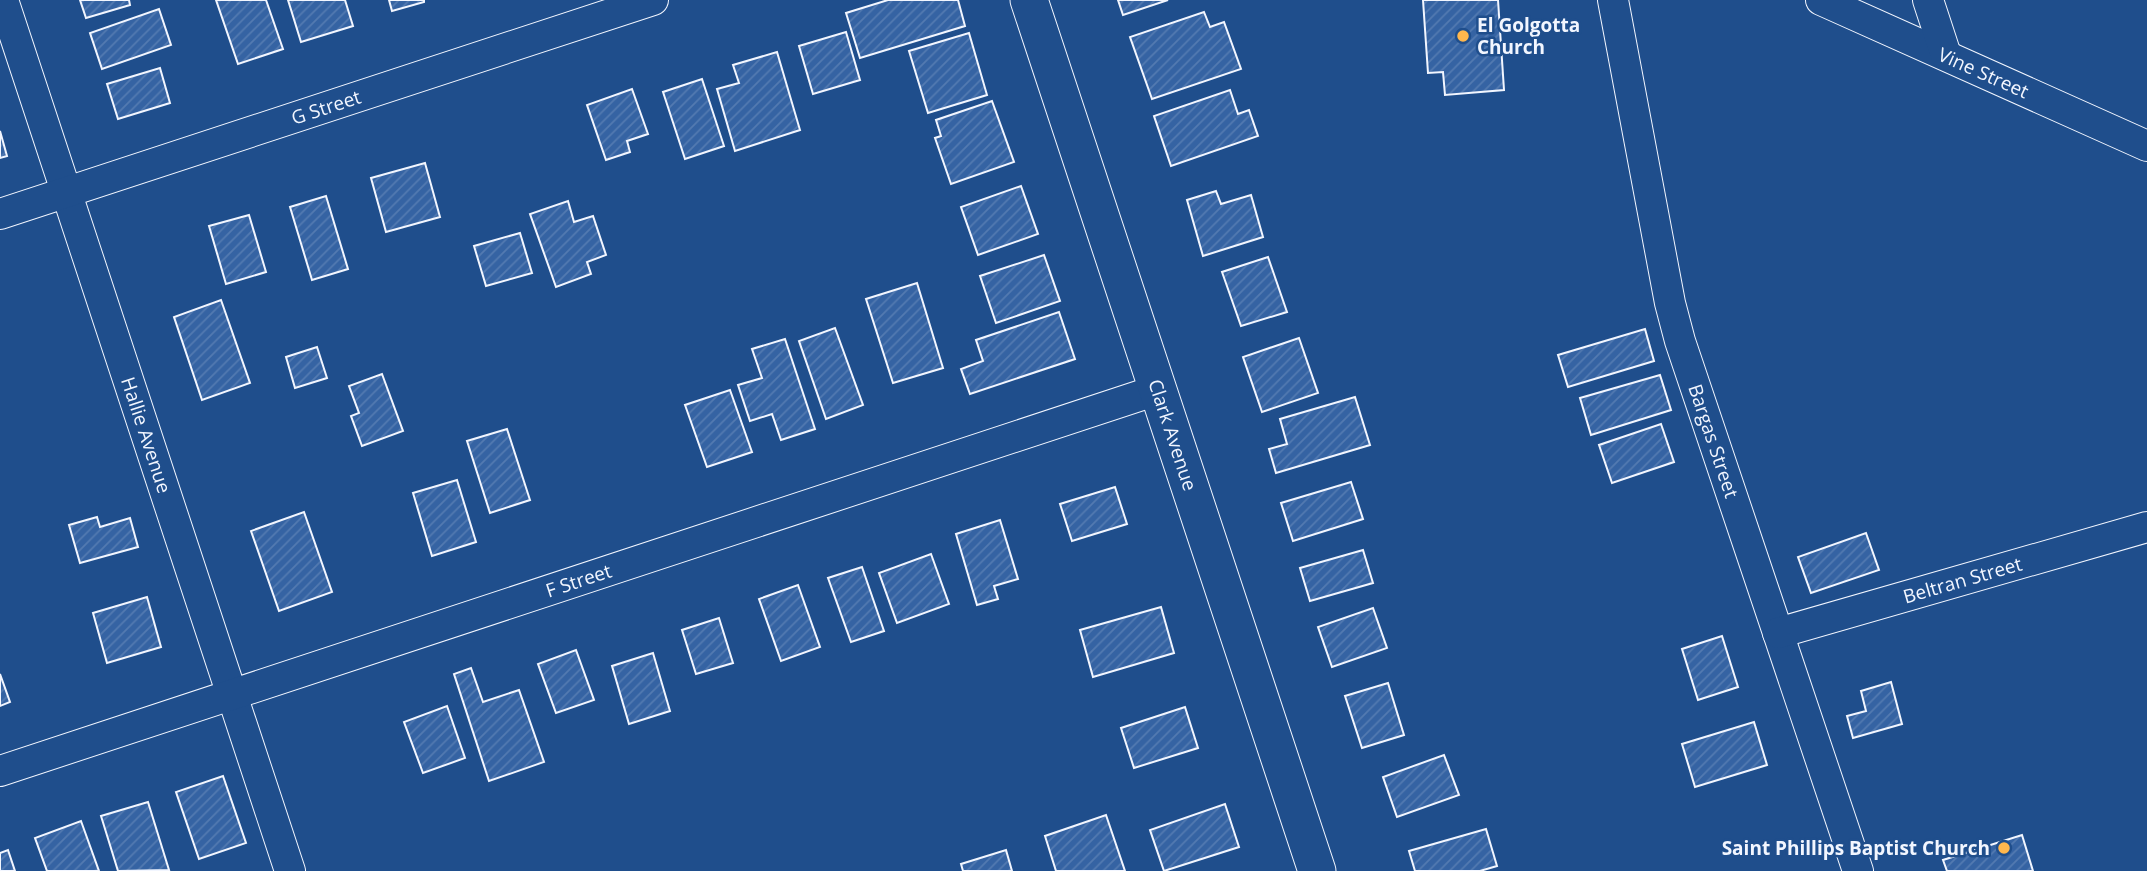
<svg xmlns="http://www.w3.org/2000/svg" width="2147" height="871" viewBox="0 0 2147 871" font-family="'Open Sans',sans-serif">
	<defs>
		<pattern id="building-hatch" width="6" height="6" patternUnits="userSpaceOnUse" patternTransform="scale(1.75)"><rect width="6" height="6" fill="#3563a3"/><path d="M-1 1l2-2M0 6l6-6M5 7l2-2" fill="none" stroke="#537ab1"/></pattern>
	</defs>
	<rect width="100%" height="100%" fill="#1f4e8c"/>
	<g fill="url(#building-hatch)" stroke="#f2f6ff" stroke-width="2">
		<path d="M 80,0 L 129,0 L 130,5 L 86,18 Z"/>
		<path d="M 216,0 L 266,0 L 283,49 L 238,64 Z"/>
		<path d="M 288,0 L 345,0 L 353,26 L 301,42 Z"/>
		<path d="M 389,0 L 424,0 L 424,2 L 392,11 Z"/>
		<path d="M 888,0 L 958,0 L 965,26 L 860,58 L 846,13 Z"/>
		<path d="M 1118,0 L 1168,0 L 1123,15 Z"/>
		<path d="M 1423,0 L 1498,0 L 1504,90 L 1445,95 L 1443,72 L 1428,73 Z"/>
		<path d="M 159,9 L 171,45 L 102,69 L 90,33 Z"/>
		<path d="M 1204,12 L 1210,27 L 1224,22 L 1241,69 L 1152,99 L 1130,37 Z"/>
		<path d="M 846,32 L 860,80 L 813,94 L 799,46 Z"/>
		<path d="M 969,33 L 987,95 L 928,113 L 909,51 Z"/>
		<path d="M 777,52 L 800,130 L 735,151 L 717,89 L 739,83 L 733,65 Z"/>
		<path d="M 160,68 L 170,103 L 118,119 L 107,84 Z"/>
		<path d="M 702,79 L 724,146 L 685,159 L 663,92 Z"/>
		<path d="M 632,89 L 648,134 L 627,141 L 630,152 L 606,160 L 587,105 Z"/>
		<path d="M 1230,90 L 1238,114 L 1249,110 L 1258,136 L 1171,166 L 1154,116 Z"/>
		<path d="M 992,101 L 1014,162 L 951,184 L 935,138 L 941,136 L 936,120 Z"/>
		<path d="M 0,131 L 7,156 L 0,158 Z"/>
		<path d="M 425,163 L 440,217 L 386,232 L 371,178 Z"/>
		<path d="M 1021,186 L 1038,234 L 978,255 L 961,207 Z"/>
		<path d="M 1216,191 L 1221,204 L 1251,195 L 1263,237 L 1203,256 L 1187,200 Z"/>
		<path d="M 326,196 L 348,269 L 312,280 L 290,207 Z"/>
		<path d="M 568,201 L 574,222 L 593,216 L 606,255 L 587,262 L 591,274 L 556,287 L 530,214 Z"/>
		<path d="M 249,215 L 266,272 L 226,284 L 209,226 Z"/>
		<path d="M 520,233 L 532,273 L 486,286 L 474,246 Z"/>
		<path d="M 1044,255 L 1060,301 L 996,323 L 980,276 Z"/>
		<path d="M 1268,257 L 1287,312 L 1241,326 L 1222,272 Z"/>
		<path d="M 917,283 L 943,368 L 893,383 L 866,299 Z"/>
		<path d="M 221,300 L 250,383 L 202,400 L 174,317 Z"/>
		<path d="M 1059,312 L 1075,359 L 970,394 L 961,369 L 983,361 L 976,340 Z"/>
		<path d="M 835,328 L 863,405 L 826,419 L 799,341 Z"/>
		<path d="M 1645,329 L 1654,361 L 1568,387 L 1558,355 Z"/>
		<path d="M 1299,338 L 1318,393 L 1262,412 L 1243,357 Z"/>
		<path d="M 785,339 L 815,429 L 781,440 L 772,414 L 750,421 L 738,385 L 762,378 L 752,349 Z"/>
		<path d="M 317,347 L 327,378 L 295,388 L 286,357 Z"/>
		<path d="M 382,374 L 403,431 L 362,446 L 351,416 L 359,413 L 349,386 Z"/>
		<path d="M 1660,375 L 1671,410 L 1591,435 L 1580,398 Z"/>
		<path d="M 730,390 L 752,452 L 707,467 L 685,405 Z"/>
		<path d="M 1355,397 L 1370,445 L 1276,473 L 1269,449 L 1287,444 L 1280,419 Z"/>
		<path d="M 1661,424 L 1674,462 L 1612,483 L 1599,445 Z"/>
		<path d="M 507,429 L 530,500 L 490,513 L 467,441 Z"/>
		<path d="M 457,480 L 476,542 L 432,556 L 413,493 Z"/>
		<path d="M 1351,482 L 1363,519 L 1293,541 L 1281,503 Z"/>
		<path d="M 1115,487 L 1127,524 L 1072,541 L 1060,504 Z"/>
		<path d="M 304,512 L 332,592 L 279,611 L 251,531 Z"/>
		<path d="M 97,517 L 100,527 L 130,518 L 138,547 L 80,563 L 69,525 Z"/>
		<path d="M 1000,520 L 1018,579 L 994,586 L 998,599 L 977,605 L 956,534 Z"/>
		<path d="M 1866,533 L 1879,570 L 1811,593 L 1798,557 Z"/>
		<path d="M 1363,550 L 1373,583 L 1310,601 L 1300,568 Z"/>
		<path d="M 931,554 L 949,604 L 897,623 L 879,573 Z"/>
		<path d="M 862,567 L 884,631 L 851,642 L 828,578 Z"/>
		<path d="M 798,585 L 820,647 L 781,661 L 759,599 Z"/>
		<path d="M 147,597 L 161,647 L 107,663 L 93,613 Z"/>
		<path d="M 1161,607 L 1174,653 L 1093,677 L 1080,630 Z"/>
		<path d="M 1373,608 L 1387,648 L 1332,667 L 1318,627 Z"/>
		<path d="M 719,618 L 733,663 L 696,674 L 682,630 Z"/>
		<path d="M 1722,636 L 1738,687 L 1698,700 L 1682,649 Z"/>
		<path d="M 576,650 L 594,700 L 556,713 L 538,664 Z"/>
		<path d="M 653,653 L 670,711 L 629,724 L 612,666 Z"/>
		<path d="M 471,668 L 483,702 L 519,690 L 544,762 L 489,781 L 454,674 Z"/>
		<path d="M 0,674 L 10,702 L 0,706 Z"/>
		<path d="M 1891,682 L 1902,724 L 1853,738 L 1847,716 L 1866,711 L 1861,691 Z"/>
		<path d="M 1388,683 L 1404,735 L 1362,748 L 1345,696 Z"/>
		<path d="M 447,706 L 465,758 L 423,773 L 404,722 Z"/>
		<path d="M 1185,707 L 1198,748 L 1134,768 L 1121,728 Z"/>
		<path d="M 1754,722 L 1767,765 L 1695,787 L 1682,744 Z"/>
		<path d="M 1444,755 L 1459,795 L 1397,817 L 1383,777 Z"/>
		<path d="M 223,776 L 246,843 L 199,859 L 176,792 Z"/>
		<path d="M 148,802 L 169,870 L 118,871 L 101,816 Z"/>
		<path d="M 1225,804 L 1239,847 L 1164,871 L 1150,830 Z"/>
		<path d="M 1106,815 L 1125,871 L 1056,871 L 1045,836 Z"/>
		<path d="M 81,821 L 99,871 L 47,871 L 35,838 Z"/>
		<path d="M 1486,829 L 1497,866 L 1480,871 L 1415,871 L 1409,851 Z"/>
		<path d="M 2022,835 L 2033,871 L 1947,871 L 1943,860 Z"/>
		<path d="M 8,850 L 15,871 L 0,871 L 0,853 Z"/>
		<path d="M 1006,850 L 1012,871 L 963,871 L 961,864 Z"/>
	</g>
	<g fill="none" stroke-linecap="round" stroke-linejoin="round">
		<g stroke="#f2f6ff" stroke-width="32">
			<g id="minor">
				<path id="s1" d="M 3,0 L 290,871"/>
				<path id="s2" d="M 1613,0 L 1670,303 L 1680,341 L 1858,871"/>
				<path id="s3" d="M 1821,0 L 2147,146"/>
				<path d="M 1928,0 L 1946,55"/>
				<path id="s4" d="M 0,214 L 653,0"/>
				<path id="s5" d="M 1778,633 L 2147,527"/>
				<path id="s6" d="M 0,771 L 1157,390"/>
			</g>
		</g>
		<g stroke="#f2f6ff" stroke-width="39">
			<g id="tertiary">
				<path id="s7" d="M 1029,0 L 1317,871"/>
			</g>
		</g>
		<use href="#minor" stroke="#1f4e8c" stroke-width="30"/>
		<use href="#tertiary" stroke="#1f4e8c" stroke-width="37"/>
	</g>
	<g fill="#ffb74d" stroke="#1f4e8c" stroke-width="2.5">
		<circle cx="1463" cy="36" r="7"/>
		<circle cx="2004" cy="848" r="7"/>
	</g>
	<g text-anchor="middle" stroke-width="5" stroke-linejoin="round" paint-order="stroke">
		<g font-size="19" font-weight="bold" fill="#f2f6ff" stroke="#1f4e8c" text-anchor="start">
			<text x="1477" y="32">El Golgotta<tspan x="1477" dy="22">Church</tspan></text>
			<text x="1990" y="855" text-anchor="end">Saint Phillips Baptist Church</text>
		</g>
		<g font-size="19" fill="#f2f6ff" stroke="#1f4e8c">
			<text dy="7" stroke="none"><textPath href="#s3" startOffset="178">Vine Street</textPath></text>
			<text dy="7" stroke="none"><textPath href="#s4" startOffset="343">G Street</textPath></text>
			<text dy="7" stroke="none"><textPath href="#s1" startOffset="458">Hallie Avenue</textPath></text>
			<text dy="7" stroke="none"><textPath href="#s7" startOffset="458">Clark Avenue</textPath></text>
			<text dy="7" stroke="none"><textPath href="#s2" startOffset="453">Bargas Street</textPath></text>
			<text dy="7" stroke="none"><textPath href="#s5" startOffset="192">Beltran Street</textPath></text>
			<text dy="7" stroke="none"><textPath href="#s6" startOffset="609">F Street</textPath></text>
		</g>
	</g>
</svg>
